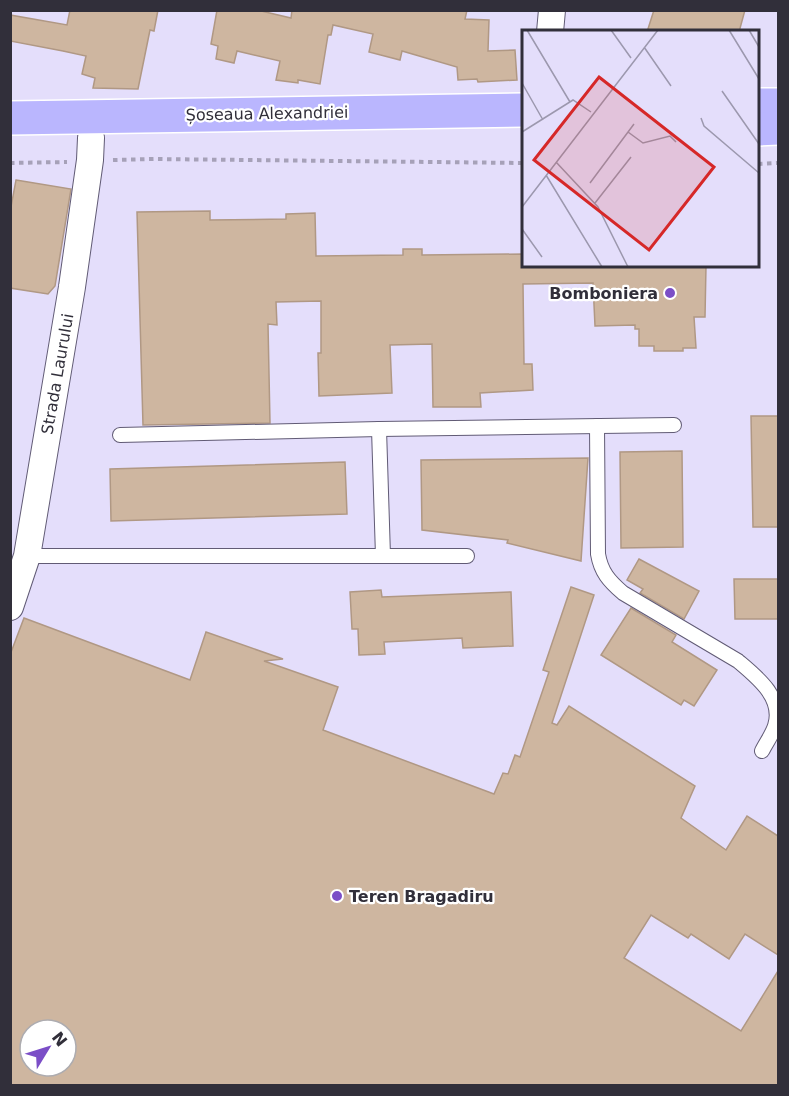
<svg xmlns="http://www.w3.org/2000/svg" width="789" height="1096" viewBox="0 0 789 1096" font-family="'DejaVu Sans',sans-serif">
	<rect width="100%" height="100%" fill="#e4defb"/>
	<g fill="#ceb6a0" stroke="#b09884" stroke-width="1.5" fill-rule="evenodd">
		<path d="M 70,10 L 158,10 L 154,31 L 150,30 L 138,89 L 93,88 L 95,78 L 82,74 L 86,56 L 63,51 L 10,41 L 10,15 L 67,25 Z"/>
		<path d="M 217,10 L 257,10 L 291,18 L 292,10 L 467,10 L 465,19 L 489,20 L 488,51 L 515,50 L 517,80 L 478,82 L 477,79 L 458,80 L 457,67 L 402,51 L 400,60 L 369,52 L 373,34 L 333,25 L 331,35 L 328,35 L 320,84 L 298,80 L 298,83 L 276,80 L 280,61 L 237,51 L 234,63 L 216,59 L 218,46 L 211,44 Z"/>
		<path d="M 654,10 L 745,10 L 739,32 L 647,32 Z"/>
		<path d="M 16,180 L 71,189 L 55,286 L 48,294 L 10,288 L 10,212 Z"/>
		<path d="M 210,211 L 210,220 L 286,219 L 286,214 L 315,213 L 316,256 L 403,255 L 403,249 L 422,249 L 422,255 L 522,254 L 523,266 L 706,266 L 705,317 L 694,317 L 696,348 L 683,348 L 683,351 L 654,351 L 654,346 L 639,346 L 639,329 L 635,329 L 635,325 L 595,326 L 593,283 L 523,284 L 524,364 L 532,364 L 533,390 L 480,393 L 481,407 L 433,407 L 432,344 L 390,345 L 392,393 L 319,396 L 318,353 L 321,353 L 321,301 L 276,302 L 277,325 L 268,324 L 270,423 L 143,425 L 137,212 Z"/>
		<path d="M 751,416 L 778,416 L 778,527 L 753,527 Z"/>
		<path d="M 682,451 L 683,547 L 621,548 L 620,452 Z"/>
		<path d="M 588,458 L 581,561 L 507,543 L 508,540 L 422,530 L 421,460 Z"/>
		<path d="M 345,462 L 347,514 L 111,521 L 110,469 Z"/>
		<path d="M 639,559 L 699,591 L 684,619 L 640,593 L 643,589 L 627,580 Z"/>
		<path d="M 734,579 L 778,579 L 778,619 L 735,619 Z"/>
		<path d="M 571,587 L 594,595 L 552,723 L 557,725 L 569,706 L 695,786 L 681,818 L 726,850 L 747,816 L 778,836 L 778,955 L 745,934 L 729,959 L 691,934 L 688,938 L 651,915 L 624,958 L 741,1031 L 778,971 L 778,1086 L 10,1086 L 10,655 L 24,618 L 190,680 L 206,632 L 283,659 L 264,661 L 338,687 L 323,730 L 494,794 L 503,773 L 508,774 L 515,755 L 520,757 L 549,672 L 543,670 ZM 30,1030 L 66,1030 L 66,1066 L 30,1066 Z"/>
		<path d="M 381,590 L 382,597 L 511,592 L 513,646 L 463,648 L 462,638 L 384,642 L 385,654 L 359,655 L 358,629 L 352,629 L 350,592 Z"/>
		<path d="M 631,608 L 676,635 L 672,642 L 717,670 L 694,706 L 684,700 L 681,705 L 601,655 Z"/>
	</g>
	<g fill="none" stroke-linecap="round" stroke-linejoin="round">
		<g stroke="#615b75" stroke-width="16">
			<g id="service">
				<path d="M 597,426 L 598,554 C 601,572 609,581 623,593 L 738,661 C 757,677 784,698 775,726 C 772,735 766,743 762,751"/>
				<path d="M 379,429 L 383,556"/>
				<path d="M 120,435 L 379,429 L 674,425"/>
				<path d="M 27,556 L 467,556"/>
			</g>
		</g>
		<g stroke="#615b75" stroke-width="28">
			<g id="minor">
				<path d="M 550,32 L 552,10"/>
				<path d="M 10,607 L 27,556 L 72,287 L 90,160 L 91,138"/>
			</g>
		</g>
		<g stroke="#fff" stroke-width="36">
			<g id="trunk">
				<path d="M 758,105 L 778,105"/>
				<path d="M 10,118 L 524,110"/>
				<path d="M 758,129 L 778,128"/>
			</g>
		</g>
		<g stroke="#a6a1b8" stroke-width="4" stroke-dasharray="4.5 4.5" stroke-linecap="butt">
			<path d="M 113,160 L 154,159 L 524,163"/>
			<path d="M 10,163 L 67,162"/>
			<path d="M 758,164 L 778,163"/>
		</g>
		<use href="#service" stroke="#fff" stroke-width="14"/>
		<use href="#minor" stroke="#fff" stroke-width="26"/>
		<use href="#trunk" stroke="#bab6fe" stroke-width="33"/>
	</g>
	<g fill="#7b4ec7" stroke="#fff" stroke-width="2">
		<circle cx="670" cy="293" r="6"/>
		<circle cx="337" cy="896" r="6"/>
	</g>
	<g text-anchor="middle" stroke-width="4.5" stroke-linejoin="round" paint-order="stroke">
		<g font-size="16" fill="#312f3a" stroke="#fff">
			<text transform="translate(267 113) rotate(-1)" y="6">Șoseaua Alexandriei</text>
			<text transform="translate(57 374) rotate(-80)" y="6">Strada Laurului</text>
		</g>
		<g font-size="16" font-weight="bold" fill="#312f3a" stroke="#fff" text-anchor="end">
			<text x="658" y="299">Bomboniera</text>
			<text x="349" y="902" text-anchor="start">Teren Bragadiru</text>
		</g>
	</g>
	<g transform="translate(522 30)">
		<rect width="237" height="237" fill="#e4defb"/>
		<path fill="none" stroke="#9c98ae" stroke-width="1.5" d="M 5,0 L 48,72M 89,0 L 109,28M 207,0 L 237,49M 227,0 L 237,17M 122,17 L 149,56M 0,53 L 21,90M 200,61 L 237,114M 179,88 L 182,96 L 237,143M 0,102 L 51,70 L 69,82M 106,102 L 121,113 L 148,106 L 154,112M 34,132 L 76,177 L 106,237M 24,145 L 80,237M 68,153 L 112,94M 73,173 L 109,127M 0,177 L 136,0M 0,199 L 20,227"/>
		<path fill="#d62828" fill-opacity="0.15" stroke="#d62828" stroke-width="3" d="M 77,47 L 192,137 L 127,220 L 12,130 Z"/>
		<rect width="237" height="237" fill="none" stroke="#312f3a" stroke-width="3"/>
	</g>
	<rect width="789" height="1096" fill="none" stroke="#312f3a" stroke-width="24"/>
	<g transform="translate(48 1048) rotate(52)"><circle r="28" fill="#ffffff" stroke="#adacb0" stroke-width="1.5"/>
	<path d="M0-4.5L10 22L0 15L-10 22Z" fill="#7b4ec7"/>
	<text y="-9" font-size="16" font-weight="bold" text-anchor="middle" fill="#312f3a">N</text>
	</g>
</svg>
